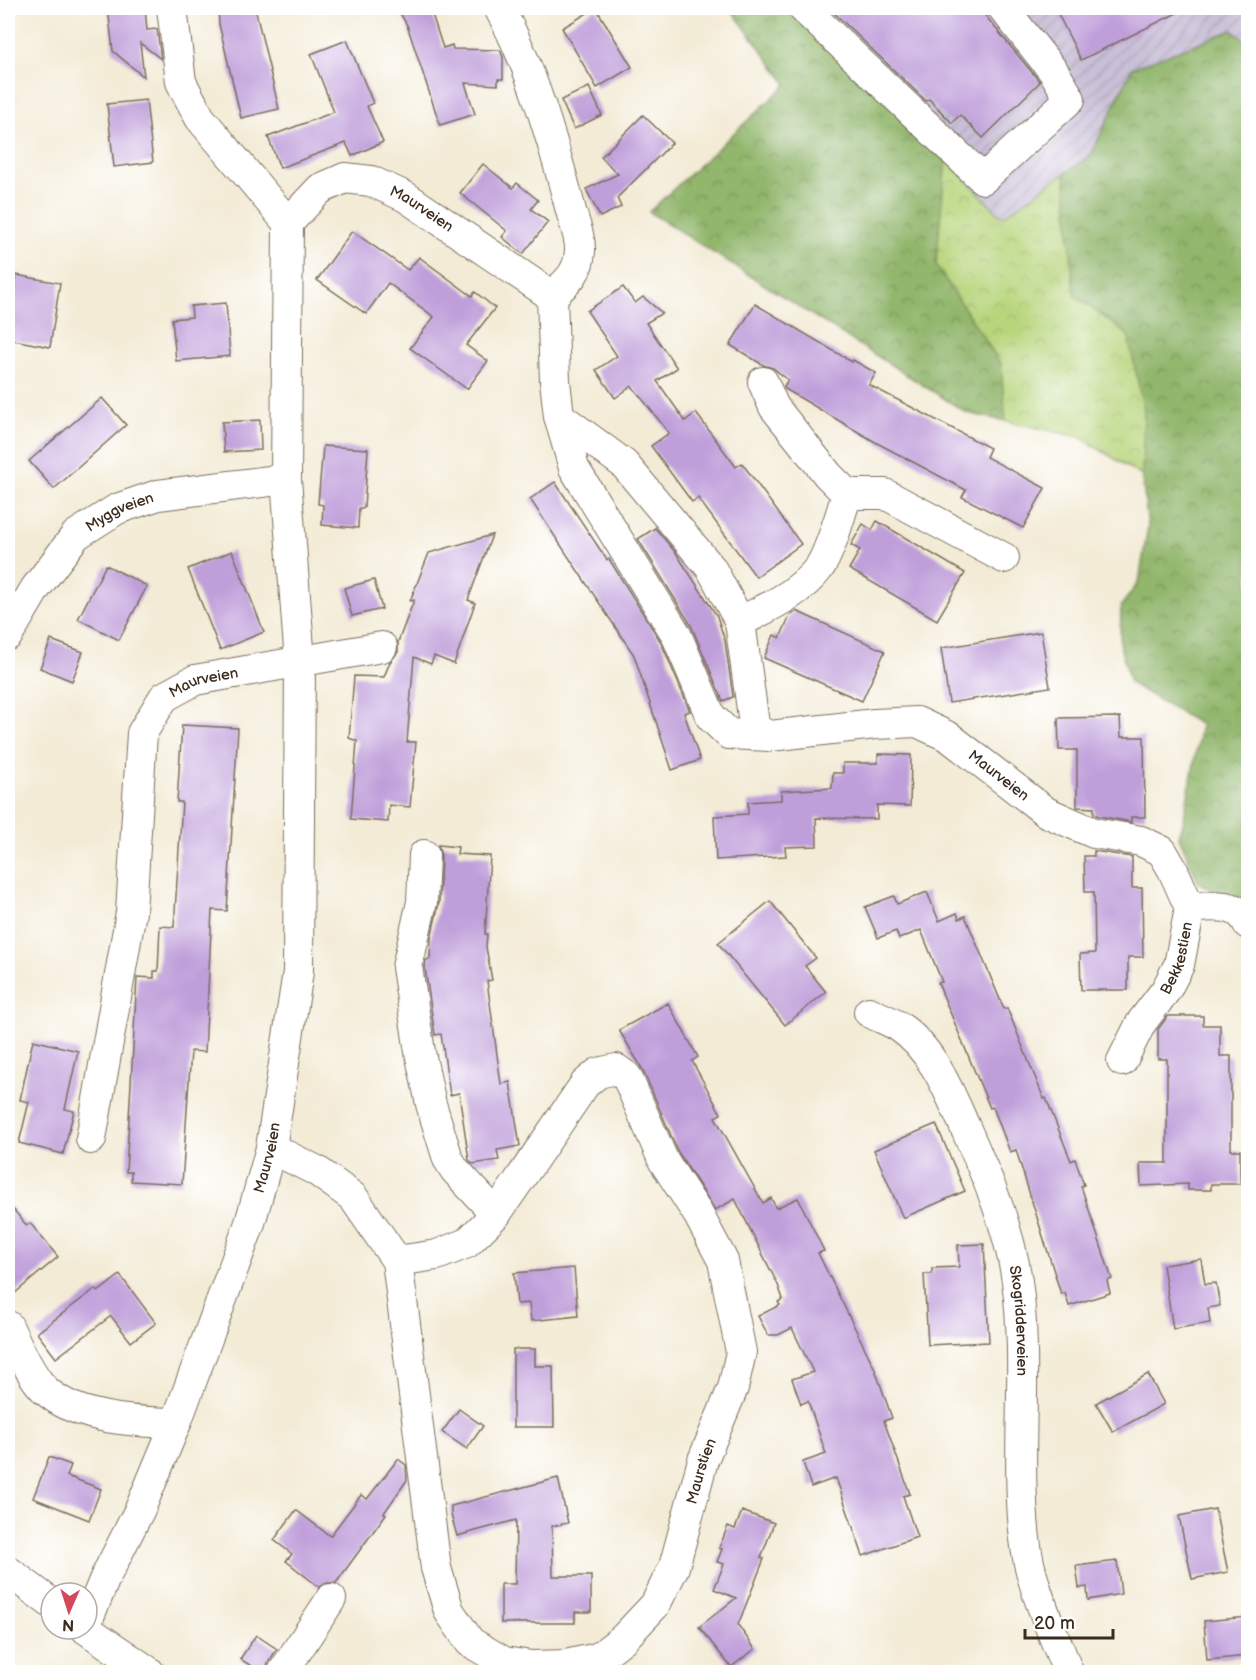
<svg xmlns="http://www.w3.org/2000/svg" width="1256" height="1680" viewBox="0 0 1256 1680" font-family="'Balsamiq Sans',sans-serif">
	<defs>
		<pattern id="industrial-furrows" width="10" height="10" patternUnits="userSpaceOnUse" patternTransform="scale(1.5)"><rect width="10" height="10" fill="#c9bfd7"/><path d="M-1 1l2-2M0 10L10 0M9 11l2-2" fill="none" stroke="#aea4b8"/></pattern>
		<pattern id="forest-crowns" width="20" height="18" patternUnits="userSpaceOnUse" patternTransform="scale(1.5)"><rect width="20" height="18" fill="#91b66c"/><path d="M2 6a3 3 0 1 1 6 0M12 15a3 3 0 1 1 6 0" fill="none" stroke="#789458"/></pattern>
		<pattern id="park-crowns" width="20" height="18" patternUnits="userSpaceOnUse" patternTransform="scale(1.5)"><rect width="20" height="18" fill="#b7d57c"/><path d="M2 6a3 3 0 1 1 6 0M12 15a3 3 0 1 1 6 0" fill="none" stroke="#9eb76b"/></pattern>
	</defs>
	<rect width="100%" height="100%" fill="#fff"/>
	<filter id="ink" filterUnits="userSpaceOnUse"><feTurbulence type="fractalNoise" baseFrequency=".0167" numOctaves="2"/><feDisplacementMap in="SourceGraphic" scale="12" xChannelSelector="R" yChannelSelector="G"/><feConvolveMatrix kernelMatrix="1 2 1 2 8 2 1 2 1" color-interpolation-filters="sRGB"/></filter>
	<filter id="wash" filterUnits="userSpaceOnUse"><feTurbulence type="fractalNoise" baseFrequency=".008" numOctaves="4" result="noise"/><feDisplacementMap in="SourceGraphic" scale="24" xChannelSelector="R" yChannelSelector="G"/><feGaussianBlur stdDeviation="1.35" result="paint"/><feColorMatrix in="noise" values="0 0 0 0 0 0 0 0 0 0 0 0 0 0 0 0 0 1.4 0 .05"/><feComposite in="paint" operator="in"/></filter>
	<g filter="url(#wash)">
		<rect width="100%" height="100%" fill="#f3ebd5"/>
		<path fill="url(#industrial-furrows)" d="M 797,8 L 1248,8 L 1248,43 L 1232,30 L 1132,68 L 1091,155 L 1002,217 L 823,31 Z"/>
		<g fill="url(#forest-crowns)" stroke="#667045" stroke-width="1.5">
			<path d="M 730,8 L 797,8 L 946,159 L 936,265 L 1001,364 L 1006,421 L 967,413 L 649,212 L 787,84 Z"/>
			<path d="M 1232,30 L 1248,43 L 1248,909 L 1224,898 L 1198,882 L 1179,837 L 1183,823 L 1201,725 L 1130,683 L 1120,645 L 1121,606 L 1139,582 L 1148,526 L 1142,476 L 1144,410 L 1128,335 L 1074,295 L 1065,173 L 1091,155 L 1132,68 Z"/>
		</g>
		<path fill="url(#park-crowns)" stroke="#79804d" stroke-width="1.5" d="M 946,159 L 1002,217 L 1065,173 L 1074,295 L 1128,335 L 1144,410 L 1142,476 L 1080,437 L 1006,421 L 1001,364 L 936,265 Z"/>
		<g id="blocks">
			<g fill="#bf9fda">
				<path d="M 108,8 L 145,8 L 147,30 L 157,29 L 161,59 L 140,43 L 144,77 L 113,51 Z"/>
				<path d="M 218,8 L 255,8 L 279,109 L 241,118 L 219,24 Z"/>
				<path d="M 397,8 L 430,8 L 443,48 L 452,45 L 453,49 L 500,50 L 503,57 L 503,79 L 498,79 L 498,85 L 465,83 L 475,114 L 440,125 L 407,25 Z"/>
				<path d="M 596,8 L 632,67 L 597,88 L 562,28 Z"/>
				<path d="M 829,8 L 979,8 L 1040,82 L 983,138 L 960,115 L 952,123 L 929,99 L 926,101 Z"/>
				<path d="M 1055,8 L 1187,8 L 1081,60 Z"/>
				<path d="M 347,40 L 373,103 L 367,106 L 383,142 L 352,156 L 346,143 L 280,168 L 268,137 L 334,112 L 311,54 Z"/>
				<path d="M 589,87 L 602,115 L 574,129 L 561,100 Z"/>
				<path d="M 146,100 L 153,162 L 114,167 L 107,104 Z"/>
				<path d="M 643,115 L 672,143 L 617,198 L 621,207 L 600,217 L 586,189 L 618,174 L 601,157 Z"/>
				<path d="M 483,164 L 513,188 L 517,183 L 538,200 L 531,209 L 548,222 L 523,254 L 502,237 L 507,231 L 460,193 Z"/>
				<path d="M 352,231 L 408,270 L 419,257 L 472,296 L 475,292 L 495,308 L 466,345 L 488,361 L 467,389 L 410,348 L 434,317 L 388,283 L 366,314 L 317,280 Z"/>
				<path d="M 16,275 L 60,283 L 50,347 L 8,339 L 8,320 Z"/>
				<path d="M 623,287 L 635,303 L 643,297 L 662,313 L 646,323 L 677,368 L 657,381 L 685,421 L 696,413 L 736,467 L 742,463 L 801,544 L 756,577 L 698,498 L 692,502 L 651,446 L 669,433 L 632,386 L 615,398 L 596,370 L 617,356 L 587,311 Z"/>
				<path d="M 226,303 L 230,356 L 176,361 L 172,319 L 192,317 L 191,306 Z"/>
				<path d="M 755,304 L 852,362 L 853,360 L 876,373 L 869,385 L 990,448 L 986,457 L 1045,488 L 1023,528 L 962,497 L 966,490 L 877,443 L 785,389 L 784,386 L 788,380 L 773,368 L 763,365 L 730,345 Z"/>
				<path d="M 102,398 L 126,425 L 54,489 L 29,461 Z"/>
				<path d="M 260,420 L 261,450 L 224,452 L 222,422 Z"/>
				<path d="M 323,446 L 368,449 L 364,508 L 359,508 L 358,528 L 322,525 L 323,505 L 318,504 Z"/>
				<path d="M 555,482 L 607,560 L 609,559 L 661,642 L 690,711 L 684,713 L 700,760 L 672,770 L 634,655 L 530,499 Z"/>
				<path d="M 877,521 L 965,573 L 937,620 L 849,569 L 860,550 L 851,545 L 863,524 L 872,530 Z"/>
				<path d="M 655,528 L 676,553 L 717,616 L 725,641 L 733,697 L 723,701 L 691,625 L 638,539 Z"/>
				<path d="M 492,535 L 468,600 L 475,603 L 454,664 L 434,656 L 431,664 L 414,657 L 407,742 L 416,742 L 410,807 L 389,805 L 388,822 L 351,819 L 357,741 L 349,738 L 354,676 L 384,677 L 390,662 L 398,652 L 398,642 L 414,600 L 410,601 L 429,553 Z"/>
				<path d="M 232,551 L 264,632 L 220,650 L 188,569 Z"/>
				<path d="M 106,565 L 147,586 L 119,640 L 78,619 Z"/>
				<path d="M 374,580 L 382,609 L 352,616 L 344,588 Z"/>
				<path d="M 796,611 L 885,651 L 862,701 L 764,658 L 774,635 L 780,638 L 790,615 Z"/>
				<path d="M 1041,632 L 1050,687 L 949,703 L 941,648 Z"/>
				<path d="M 51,640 L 83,652 L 72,681 L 40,668 Z"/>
				<path d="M 1120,717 L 1121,737 L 1144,737 L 1145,817 L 1131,817 L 1131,822 L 1099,816 L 1094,814 L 1094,808 L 1077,807 L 1077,750 L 1059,750 L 1058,718 Z"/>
				<path d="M 182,725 L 238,728 L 227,911 L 212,910 L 205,1052 L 191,1051 L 182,1184 L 131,1181 L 131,1172 L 126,1172 L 137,977 L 154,978 L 154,971 L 158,971 L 160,926 L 174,927 L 182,802 L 177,802 Z"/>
				<path d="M 878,754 L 911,755 L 910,806 L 877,805 L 877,819 L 816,818 L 817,846 L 785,847 L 786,856 L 716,860 L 714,816 L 748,814 L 748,802 L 781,800 L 781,791 L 832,788 L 833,773 L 843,773 L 843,763 L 878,763 Z"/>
				<path d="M 438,845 L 458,847 L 457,854 L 490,856 L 485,934 L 487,934 L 486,947 L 492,980 L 487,981 L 501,1084 L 510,1082 L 520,1146 L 497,1150 L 499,1160 L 473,1164 L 469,1160 L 459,1093 L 450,1095 L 441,1034 L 435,1035 L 425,968 L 426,960 L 430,959 L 431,938 L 439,903 L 441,856 Z"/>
				<path d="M 1094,851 L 1132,857 L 1132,888 L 1142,888 L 1143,957 L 1128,957 L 1128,990 L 1081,990 L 1080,954 L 1095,953 L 1094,892 L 1085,892 L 1084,856 L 1094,856 Z"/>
				<path d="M 927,892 L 939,921 L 957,913 L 959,919 L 965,916 L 1004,1009 L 1007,1008 L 1044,1099 L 1046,1098 L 1071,1161 L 1075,1159 L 1084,1185 L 1081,1186 L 1112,1279 L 1107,1281 L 1110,1293 L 1069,1306 L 1065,1293 L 1061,1294 L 1016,1150 L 1010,1152 L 993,1107 L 990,1108 L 938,983 L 942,982 L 921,930 L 899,939 L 896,931 L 878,938 L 865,907 L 894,896 L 897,904 Z"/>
				<path d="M 770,901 L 816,958 L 805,966 L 826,992 L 785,1025 L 718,943 Z"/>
				<path d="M 668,1003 L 698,1057 L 692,1061 L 721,1114 L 715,1117 L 763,1203 L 771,1198 L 776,1208 L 798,1198 L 824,1251 L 818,1253 L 875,1369 L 892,1418 L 884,1421 L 910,1494 L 903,1496 L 917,1537 L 863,1556 L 836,1478 L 811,1487 L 803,1462 L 826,1454 L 808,1401 L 801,1404 L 792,1379 L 813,1372 L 792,1328 L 778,1335 L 768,1335 L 758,1316 L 780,1305 L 778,1302 L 783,1299 L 778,1285 L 735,1199 L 715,1210 L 678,1152 L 643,1070 L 619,1030 Z"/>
				<path d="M 1168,1016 L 1203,1016 L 1203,1025 L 1220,1025 L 1220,1056 L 1231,1056 L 1231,1150 L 1240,1150 L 1240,1184 L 1211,1184 L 1211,1190 L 1188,1190 L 1188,1184 L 1141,1186 L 1140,1163 L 1167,1163 L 1167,1059 L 1158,1059 L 1158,1029 Z"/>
				<path d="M 33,1040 L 78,1051 L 65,1109 L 74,1111 L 63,1154 L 19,1143 L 29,1102 L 20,1100 Z"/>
				<path d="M 936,1124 L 965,1191 L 903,1218 L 874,1150 Z"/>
				<path d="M 8,1203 L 27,1226 L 30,1223 L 58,1257 L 8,1299 Z"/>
				<path d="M 984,1244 L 989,1342 L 928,1345 L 924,1274 L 932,1274 L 932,1268 L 959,1267 L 958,1245 Z"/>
				<path d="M 1201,1259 L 1205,1284 L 1216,1283 L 1220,1306 L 1208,1308 L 1210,1323 L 1173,1329 L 1163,1265 Z"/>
				<path d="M 574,1268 L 578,1316 L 531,1321 L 529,1303 L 517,1304 L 514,1273 Z"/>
				<path d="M 120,1275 L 156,1323 L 131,1342 L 111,1316 L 56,1358 L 37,1333 L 95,1289 L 98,1292 Z"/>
				<path d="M 513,1349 L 535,1349 L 535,1366 L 553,1366 L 554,1427 L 513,1427 Z"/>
				<path d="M 1148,1374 L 1164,1404 L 1113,1432 L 1096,1403 Z"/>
				<path d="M 459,1409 L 483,1426 L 467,1449 L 442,1432 Z"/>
				<path d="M 49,1457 L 71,1465 L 67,1476 L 101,1489 L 89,1520 L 33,1498 Z"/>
				<path d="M 398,1459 L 406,1465 L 407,1480 L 384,1513 L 386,1514 L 336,1583 L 324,1583 L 319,1587 L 286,1561 L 292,1554 L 274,1540 L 296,1510 L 330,1536 L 361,1495 L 367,1499 Z"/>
				<path d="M 558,1478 L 568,1523 L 552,1526 L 553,1576 L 591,1576 L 591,1612 L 575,1612 L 575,1623 L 501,1623 L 501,1584 L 515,1584 L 516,1520 L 457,1536 L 451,1515 L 451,1506 Z"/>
				<path d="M 1215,1509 L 1228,1572 L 1192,1579 L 1179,1516 Z"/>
				<path d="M 742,1511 L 774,1523 L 761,1558 L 764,1559 L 738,1625 L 755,1649 L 731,1667 L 699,1627 L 736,1598 L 714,1589 L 724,1564 L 717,1562 L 722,1549 L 719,1548 L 728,1526 L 735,1529 Z"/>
				<path d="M 1117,1561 L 1121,1594 L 1088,1600 L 1087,1587 L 1079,1588 L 1076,1566 Z"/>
				<path d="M 1248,1617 L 1248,1656 L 1207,1660 L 1204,1621 Z"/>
				<path d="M 256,1635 L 277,1649 L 268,1663 L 266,1672 L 261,1672 L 240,1659 Z"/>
			</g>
		</g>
	</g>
	<g filter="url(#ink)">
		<use href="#blocks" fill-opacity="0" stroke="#7b6e5e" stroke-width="1.5"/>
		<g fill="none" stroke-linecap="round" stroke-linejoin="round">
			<g stroke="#7b6e5e" stroke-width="32">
				<g id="minor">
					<path d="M 172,8 L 181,82 L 200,118 L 288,223"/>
					<path id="s1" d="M 499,8 C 531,65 553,142 570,207 C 573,220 581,238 580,251 C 579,273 567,282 552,296 L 555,381 L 559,416 L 574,468 L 676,634 L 711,717 L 729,734 L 770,736 L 875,724 L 917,722 L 949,737 L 1046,812 L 1094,833 L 1141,841 L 1162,851 L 1173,870 L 1190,908"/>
					<path d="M 803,8 L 983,179 L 1070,99 L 1054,72 L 1003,8"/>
					<path d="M 763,382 L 774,407 L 828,475 L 847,494 L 885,494 L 1004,558"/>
					<path d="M 559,416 L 624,464 L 711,568 L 740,622 L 754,724 L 760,732 L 770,736"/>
					<path d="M 740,622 C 768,607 799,594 819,568 C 830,553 841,512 847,494"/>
					<path id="s2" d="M 8,635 L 35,589 L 76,535 L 117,509 L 158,495 L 286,479"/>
					<path d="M 424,855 L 422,902 L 407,967 L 420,1052 L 431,1104 L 448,1159 L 455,1170 L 496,1214"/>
					<path id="s3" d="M 869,1012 C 879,1017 889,1021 898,1026 C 932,1048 949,1091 965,1127 C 987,1177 1009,1226 1017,1281 C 1029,1367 1015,1453 1025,1539 C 1030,1586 1052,1629 1068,1672"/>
					<path id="s4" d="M 1122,1061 L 1141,1023 L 1166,990 L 1179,965 L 1190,908 C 1210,906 1239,901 1248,924"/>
					<path id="s5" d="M 91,1139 L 131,912 L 142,733 L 164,697 L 195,680 L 382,647"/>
					<path id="s6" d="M 271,1148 L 317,1171 L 353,1197 L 397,1261 L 436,1568 L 449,1611 L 470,1642 L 504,1662 L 532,1666 L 566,1665 L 598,1658 L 624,1638 L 655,1605 L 674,1567 L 703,1460 L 733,1388 L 741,1352 L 723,1261 L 698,1214 L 663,1160 L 627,1077 L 616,1069 L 598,1073 L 585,1084 L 496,1214 L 467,1243 L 437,1255 L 397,1261"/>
					<path d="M 8,1326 C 17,1345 26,1366 39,1383 C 67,1419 134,1422 176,1423"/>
					<path d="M 8,1571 L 51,1603"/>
					<path id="s7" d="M 87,1621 L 105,1578 L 140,1509 L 176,1423 L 250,1223 L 271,1148 L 298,972 L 300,662 L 286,479 L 288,223 L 320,189 L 345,178 L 371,181 L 406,197 L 552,296"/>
					<path d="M 86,1629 L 149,1672"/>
					<path d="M 283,1672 L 331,1599"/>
				</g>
			</g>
			<use href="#minor" stroke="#fff" stroke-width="30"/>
		</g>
	</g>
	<g text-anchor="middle" stroke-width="6" stroke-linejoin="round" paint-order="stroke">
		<g font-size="15" fill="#3b2a1e" stroke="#fff">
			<text dy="5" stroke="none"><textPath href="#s7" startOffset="1594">Maurveien</textPath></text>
			<text dy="5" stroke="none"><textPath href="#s2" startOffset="171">Myggveien</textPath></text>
			<text dy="5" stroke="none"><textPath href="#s5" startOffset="495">Maurveien</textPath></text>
			<text dy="5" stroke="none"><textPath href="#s1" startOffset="1083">Maurveien</textPath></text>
			<text dy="5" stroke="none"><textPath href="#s4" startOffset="118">Bekkestien</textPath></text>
			<text dy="5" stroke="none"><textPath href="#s7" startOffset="498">Maurveien</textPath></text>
			<text dy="5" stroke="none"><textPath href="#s3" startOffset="358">Skogridderveien</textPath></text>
			<text dy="5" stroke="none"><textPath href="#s6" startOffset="920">Maurstien</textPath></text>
		</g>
	</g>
	<rect width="1256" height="1680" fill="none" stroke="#fff" stroke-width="30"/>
	<g transform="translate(69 1611) rotate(183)"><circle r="28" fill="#ffffff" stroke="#b1aaa5" stroke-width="1.5"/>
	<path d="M0-4.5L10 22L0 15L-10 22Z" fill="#d1495b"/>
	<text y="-9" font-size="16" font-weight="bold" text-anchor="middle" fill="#3b2a1e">N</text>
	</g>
	<path d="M1025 1629v9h88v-9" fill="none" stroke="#3b2a1e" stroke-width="3"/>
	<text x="1034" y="1629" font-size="18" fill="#3b2a1e" stroke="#ffffff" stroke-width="4.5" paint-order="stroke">20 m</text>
</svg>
